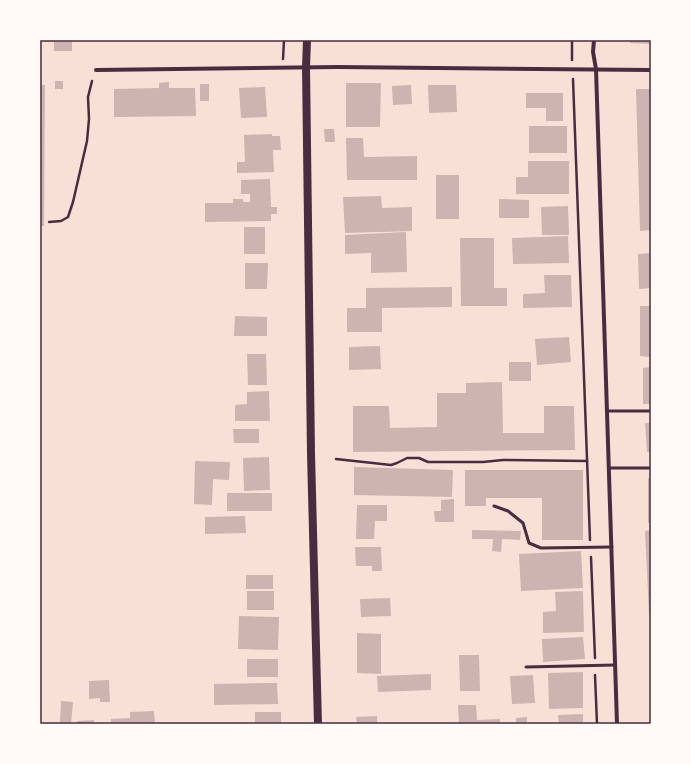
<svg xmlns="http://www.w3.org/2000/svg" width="691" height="764" viewBox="0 0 691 764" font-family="Ubuntu,sans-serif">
	<rect width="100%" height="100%" fill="#f7e1d7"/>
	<g fill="#ccb4b1">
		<rect x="54" y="40" width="18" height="11"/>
		<path d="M 630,40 L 651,40 L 651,44 L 630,43 Z"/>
		<rect x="55" y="81" width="8" height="8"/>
		<path d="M 169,82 L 169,88 L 195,88 L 196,116 L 114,117 L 114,89 L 159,88 L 159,83 Z"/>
		<path d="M 346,83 L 381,83 L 380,127 L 346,127 Z"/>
		<rect x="200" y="84" width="9" height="17"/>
		<path d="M 40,85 L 45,85 L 44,226 L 40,226 Z"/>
		<path d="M 411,85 L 412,104 L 393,105 L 392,86 Z"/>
		<path d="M 428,85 L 456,85 L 457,112 L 429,113 Z"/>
		<path d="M 265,87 L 267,117 L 241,118 L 239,88 Z"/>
		<path d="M 636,89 L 651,89 L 651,230 L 640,231 Z"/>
		<path d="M 526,93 L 563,93 L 563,121 L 546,121 L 546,108 L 526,108 Z"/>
		<rect x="529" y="126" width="38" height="27"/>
		<path d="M 324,129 L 334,129 L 335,142 L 325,142 Z"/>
		<path d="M 272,134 L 272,136 L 280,136 L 281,150 L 273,150 L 274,172 L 237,173 L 237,162 L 245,162 L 244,135 Z"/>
		<path d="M 346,138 L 363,138 L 364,157 L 417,156 L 417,180 L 347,180 Z"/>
		<path d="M 528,161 L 569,161 L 569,194 L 516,194 L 516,177 L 528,177 Z"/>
		<rect x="436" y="175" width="23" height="44"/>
		<path d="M 270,179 L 271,207 L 277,207 L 277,214 L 271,214 L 271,221 L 205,222 L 205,203 L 233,203 L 233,199 L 243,199 L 243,202 L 250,202 L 250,194 L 241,194 L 241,180 Z"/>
		<path d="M 381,196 L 382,208 L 412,207 L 412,231 L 345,233 L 343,197 Z"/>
		<path d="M 499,199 L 529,200 L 529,218 L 499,218 Z"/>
		<path d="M 568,206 L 569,235 L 542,235 L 541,207 Z"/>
		<rect x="244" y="227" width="21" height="27"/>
		<path d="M 406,232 L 407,272 L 371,273 L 371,253 L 345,254 L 345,235 Z"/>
		<path d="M 568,236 L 569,263 L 513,264 L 512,238 Z"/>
		<path d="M 460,238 L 494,238 L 494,288 L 507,288 L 507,306 L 461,306 Z"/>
		<path d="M 651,253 L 651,288 L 639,289 L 638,254 Z"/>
		<path d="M 245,263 L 268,263 L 267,289 L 245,289 Z"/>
		<path d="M 544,275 L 571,275 L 572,307 L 523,308 L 523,294 L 545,293 Z"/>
		<path d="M 452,287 L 452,307 L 382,308 L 382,332 L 347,332 L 347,308 L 366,308 L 366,288 Z"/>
		<path d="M 640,306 L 651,306 L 651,357 L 640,356 Z"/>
		<path d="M 235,316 L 267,317 L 267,336 L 234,336 Z"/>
		<path d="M 569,337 L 571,362 L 537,365 L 535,339 Z"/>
		<path d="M 380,346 L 381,369 L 349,370 L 349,347 Z"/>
		<path d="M 247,354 L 266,354 L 267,385 L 248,385 Z"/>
		<rect x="509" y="362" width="22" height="19"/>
		<path d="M 651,367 L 651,404 L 643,404 L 643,368 Z"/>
		<path d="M 502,382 L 503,433 L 544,433 L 544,406 L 574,406 L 575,450 L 353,452 L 353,406 L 389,406 L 390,428 L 437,427 L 437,393 L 466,393 L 466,383 Z"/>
		<path d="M 269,391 L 270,421 L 235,421 L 235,405 L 247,404 L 247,392 Z"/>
		<path d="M 645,423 L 651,423 L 651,452 L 647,452 Z"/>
		<path d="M 233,429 L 259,429 L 259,443 L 234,443 Z"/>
		<path d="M 269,457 L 270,490 L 244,491 L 243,458 Z"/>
		<path d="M 195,461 L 230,462 L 229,480 L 213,479 L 212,505 L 194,504 Z"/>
		<path d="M 354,467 L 453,470 L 452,497 L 354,495 Z"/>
		<path d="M 465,470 L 583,470 L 583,540 L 542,540 L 542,498 L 486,498 L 486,506 L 465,506 Z"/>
		<rect x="648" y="478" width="3" height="45"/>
		<rect x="227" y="493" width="45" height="18"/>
		<path d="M 454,499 L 454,522 L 435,522 L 434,511 L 441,511 L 441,500 Z"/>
		<path d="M 357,505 L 387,505 L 387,521 L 375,521 L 374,539 L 356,539 Z"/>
		<path d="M 245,516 L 246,533 L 205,534 L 205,517 Z"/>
		<path d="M 472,530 L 521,531 L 520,540 L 502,539 L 501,552 L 492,551 L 493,539 L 472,539 Z"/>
		<path d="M 651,530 L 651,614 L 649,614 L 645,531 Z"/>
		<path d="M 355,547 L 381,547 L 382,571 L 372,571 L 372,566 L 356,566 Z"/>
		<path d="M 581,551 L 583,588 L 521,591 L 519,554 Z"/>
		<rect x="246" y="575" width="27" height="14"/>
		<rect x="247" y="591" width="27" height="19"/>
		<path d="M 583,591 L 584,632 L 543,633 L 543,612 L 556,611 L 555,592 Z"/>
		<path d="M 390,598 L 391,616 L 361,617 L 360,599 Z"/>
		<path d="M 239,616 L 279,617 L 278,650 L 238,649 Z"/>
		<path d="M 357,633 L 381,634 L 381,674 L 357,673 Z"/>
		<path d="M 583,637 L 585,659 L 543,662 L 542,639 Z"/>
		<path d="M 459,655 L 479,655 L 480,691 L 460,691 Z"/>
		<rect x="247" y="659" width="31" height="18"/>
		<path d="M 583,672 L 583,708 L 549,709 L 548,673 Z"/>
		<path d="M 431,674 L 431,690 L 378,692 L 377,676 Z"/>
		<path d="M 533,675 L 535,703 L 512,704 L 510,676 Z"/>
		<path d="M 109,680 L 110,702 L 100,702 L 100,698 L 89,699 L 89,681 Z"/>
		<path d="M 277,683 L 278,704 L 214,705 L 214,684 Z"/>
		<path d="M 61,701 L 73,702 L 71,724 L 60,724 Z"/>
		<path d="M 458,705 L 476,705 L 477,720 L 500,719 L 500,724 L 459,724 Z"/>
		<path d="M 154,711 L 155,724 L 111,724 L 111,719 L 130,718 L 130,712 Z"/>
		<rect x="255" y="712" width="26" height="12"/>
		<path d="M 583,714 L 583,724 L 559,724 L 558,715 Z"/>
		<path d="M 377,716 L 377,724 L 357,724 L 356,717 Z"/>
		<path d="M 527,717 L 527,724 L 516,724 L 516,718 Z"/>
		<path d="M 94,720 L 94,724 L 78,724 L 77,721 Z"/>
	</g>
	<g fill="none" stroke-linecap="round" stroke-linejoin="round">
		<g stroke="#4a2c40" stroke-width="2.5">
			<path d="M 572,40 L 572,60"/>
			<path d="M 283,59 L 284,40"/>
			<path d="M 573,79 L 590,540"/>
			<path d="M 49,222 L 61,221 L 68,217 L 73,202 L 87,141 L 89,119 L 88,97 L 92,81"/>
			<path d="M 336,459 L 391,465 L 397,463 L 407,458 L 419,458 L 428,462 L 483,462 L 503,460 L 587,461"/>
			<path d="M 591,557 L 595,658"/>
			<path d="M 595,675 L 597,724"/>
		</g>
		<g stroke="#4a2c40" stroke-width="3">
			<path d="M 607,411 L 651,411"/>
			<path d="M 609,468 L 651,468"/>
			<path d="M 494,506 L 508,511 L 523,523 L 529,543 L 541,548 L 612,547"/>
			<path d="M 526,667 L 615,665"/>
		</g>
		<g stroke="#4a2c40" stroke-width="4">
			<path d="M 594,40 L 593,52 L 596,69 L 617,724"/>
			<path d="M 96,70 L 338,67 L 651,70"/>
		</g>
		<path stroke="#4a2c40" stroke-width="8" d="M 307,40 L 306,67 L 311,454 L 318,724"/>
	</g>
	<rect width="691" height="764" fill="none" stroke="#fffaf5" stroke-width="82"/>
	<rect x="41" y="41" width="609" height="682" fill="none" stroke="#4a2c40" stroke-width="1.5"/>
</svg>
